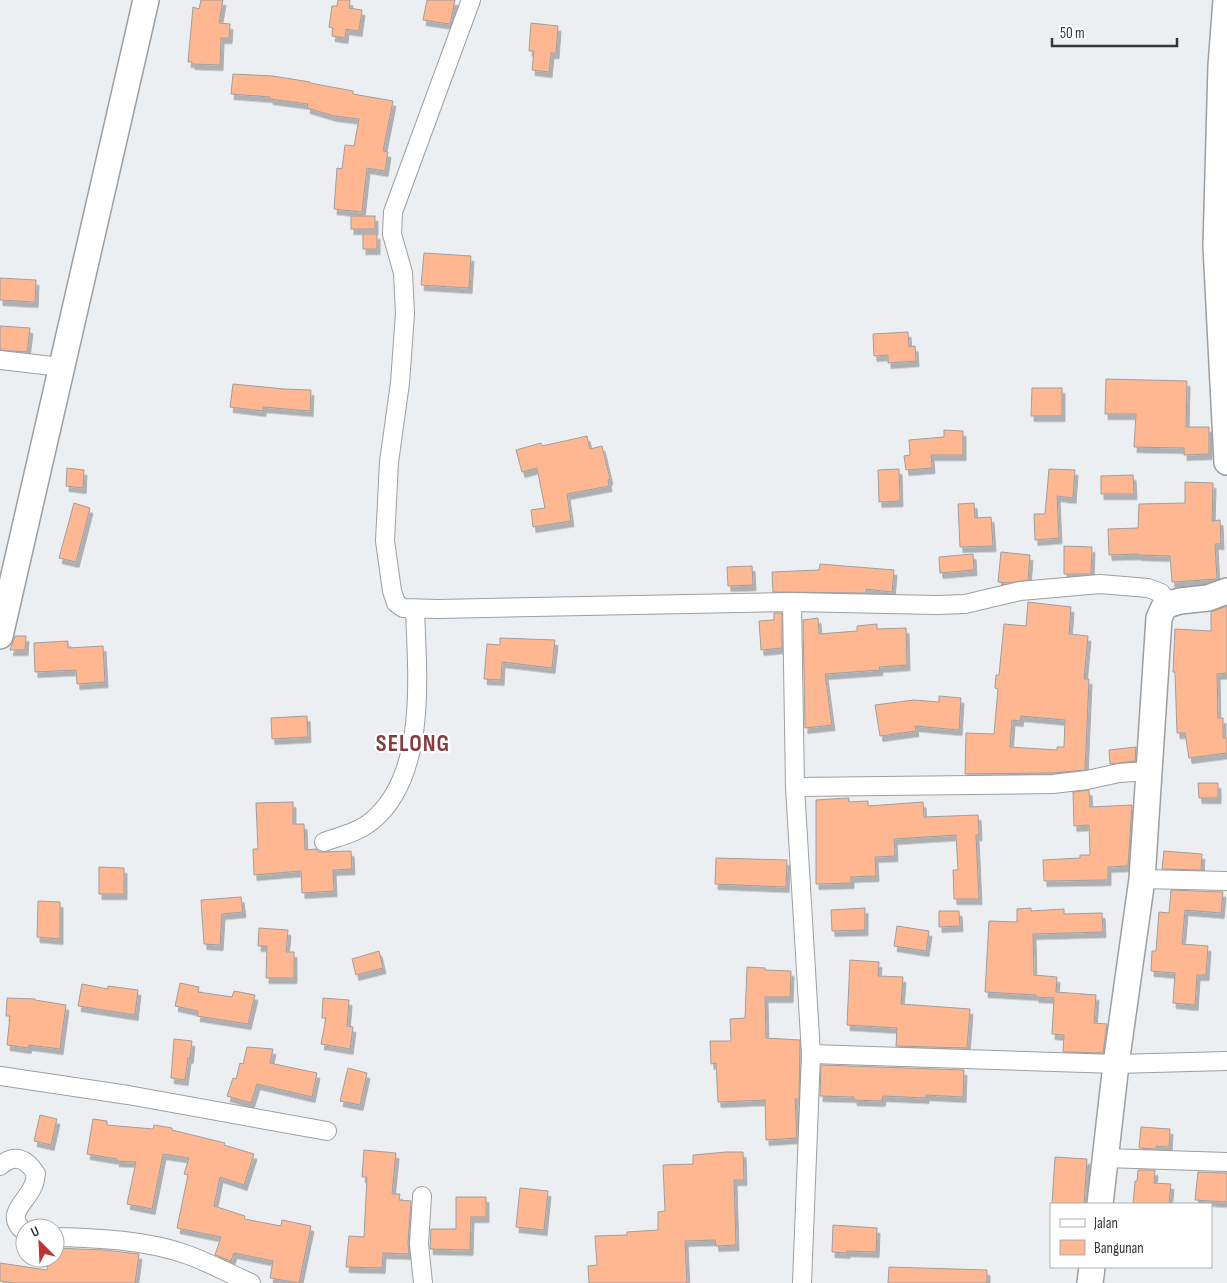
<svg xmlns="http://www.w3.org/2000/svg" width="1227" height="1283" viewBox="0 0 1227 1283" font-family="'Sofia Sans Condensed',sans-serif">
	<defs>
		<filter id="shadow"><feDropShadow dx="3" dy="5.5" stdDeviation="0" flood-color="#0004"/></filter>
	</defs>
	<rect width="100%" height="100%" fill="#eceff2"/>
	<g fill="#feb790" stroke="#a19e9c" fill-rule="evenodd" filter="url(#shadow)">
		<path d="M 201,0 L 223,0 L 219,23 L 230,24 L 229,38 L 221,38 L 220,65 L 192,64 L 192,62 L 188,62 L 193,7 L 199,9 Z"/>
		<path d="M 338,0 L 350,0 L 349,8 L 362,10 L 359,31 L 346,29 L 345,38 L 332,36 L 333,28 L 329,27 L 332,6 L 337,6 Z"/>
		<path d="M 427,0 L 455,0 L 450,24 L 423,20 Z"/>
		<path d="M 531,23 L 558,26 L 556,53 L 551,53 L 549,72 L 532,70 L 534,51 L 529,51 Z"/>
		<path d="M 233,74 L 273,76 L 310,82 L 310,83 L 353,91 L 353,94 L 393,101 L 383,151 L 388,152 L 385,171 L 367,168 L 362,212 L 334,209 L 337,168 L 342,169 L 345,145 L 354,146 L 359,119 L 334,116 L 307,108 L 308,104 L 270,99 L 270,97 L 231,94 Z"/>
		<rect x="351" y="216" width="24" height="13"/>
		<rect x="363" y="234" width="14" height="15"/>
		<path d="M 424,253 L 471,256 L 469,288 L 421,285 Z"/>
		<path d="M 0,278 L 36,280 L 35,302 L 0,300 Z"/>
		<path d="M 0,326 L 30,328 L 27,352 L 0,350 Z"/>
		<path d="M 908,332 L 909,347 L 915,346 L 916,361 L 888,363 L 888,355 L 874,356 L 873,334 Z"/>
		<path d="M 1106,379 L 1187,381 L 1186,427 L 1209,427 L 1209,454 L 1184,455 L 1184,448 L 1134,447 L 1136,414 L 1105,414 Z"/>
		<path d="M 233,384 L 284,389 L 311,390 L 310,411 L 263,407 L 263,411 L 230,407 Z"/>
		<path d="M 1032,388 L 1062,388 L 1062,416 L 1031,416 Z"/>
		<path d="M 944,430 L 963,431 L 963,455 L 931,455 L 932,468 L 906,470 L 904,456 L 910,455 L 909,440 L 944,437 Z"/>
		<path d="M 587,436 L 590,449 L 602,446 L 610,479 L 608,480 L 609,486 L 567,494 L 571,521 L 533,527 L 531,510 L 545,508 L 537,468 L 522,472 L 516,450 L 541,443 L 542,446 Z"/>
		<path d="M 67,468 L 84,470 L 83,488 L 66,486 Z"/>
		<path d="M 899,469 L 900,501 L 879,502 L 878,470 Z"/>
		<path d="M 1049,469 L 1075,470 L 1073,498 L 1057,496 L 1059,538 L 1035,540 L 1034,514 L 1045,514 Z"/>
		<path d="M 1133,475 L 1134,494 L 1101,494 L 1101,476 Z"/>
		<path d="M 1185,482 L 1213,483 L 1212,521 L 1220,520 L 1221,544 L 1215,544 L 1217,579 L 1172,582 L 1170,556 L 1138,555 L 1138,554 L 1109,555 L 1108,529 L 1138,528 L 1139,504 L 1185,503 Z"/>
		<path d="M 74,503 L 90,508 L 76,562 L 59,558 Z"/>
		<path d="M 974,503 L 975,518 L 991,517 L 993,546 L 960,547 L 958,504 Z"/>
		<path d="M 1064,546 L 1092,547 L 1091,574 L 1064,574 Z"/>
		<path d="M 1001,552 L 1030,555 L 1028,580 L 1009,583 L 998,582 Z"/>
		<path d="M 973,554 L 974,570 L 940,573 L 939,557 Z"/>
		<path d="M 820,564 L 894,570 L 892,592 L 866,589 L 866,593 L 773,592 L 772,572 L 819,570 Z"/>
		<path d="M 752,566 L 753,585 L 728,586 L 727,567 Z"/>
		<path d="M 1028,602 L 1071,607 L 1069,634 L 1088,636 L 1084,679 L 1089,679 L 1085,770 L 1052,773 L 965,774 L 966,733 L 994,734 L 998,689 L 995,688 L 996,675 L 999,675 L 1004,624 L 1026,626 ZM 1021,716 L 1065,720 L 1064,747 L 1057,747 L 1057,750 L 1010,747 L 1012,720 L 1020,721 Z"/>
		<path d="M 1227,606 L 1227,673 L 1217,674 L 1218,718 L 1223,718 L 1223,738 L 1227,738 L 1227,753 L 1189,758 L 1185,733 L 1177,733 L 1175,672 L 1173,672 L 1175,629 L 1211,631 L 1211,612 Z"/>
		<path d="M 774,613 L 782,613 L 782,648 L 761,650 L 759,621 L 774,620 Z"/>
		<path d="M 818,618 L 819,634 L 857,631 L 857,626 L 877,624 L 877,629 L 906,628 L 907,665 L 879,667 L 880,670 L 825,674 L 832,725 L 805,728 L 803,620 Z"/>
		<path d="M 15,636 L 26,636 L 25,650 L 10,650 Z"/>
		<path d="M 500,638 L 555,640 L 552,668 L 502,662 L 501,680 L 484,679 L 487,644 L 500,645 Z"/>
		<path d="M 68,641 L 68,648 L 103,646 L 105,682 L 77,684 L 76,670 L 35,672 L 34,643 Z"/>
		<path d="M 939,696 L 961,698 L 959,730 L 915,726 L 916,731 L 880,736 L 875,705 L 914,700 L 939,702 Z"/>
		<path d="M 307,716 L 308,737 L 272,739 L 271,718 Z"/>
		<path d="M 1136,747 L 1135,761 L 1110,764 L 1109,750 Z"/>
		<path d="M 1198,783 L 1218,783 L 1218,798 L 1199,798 Z"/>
		<path d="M 1089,790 L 1090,807 L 1132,805 L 1128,866 L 1108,867 L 1108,880 L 1044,881 L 1043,860 L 1080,858 L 1080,855 L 1090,855 L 1089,825 L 1074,826 L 1073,792 Z"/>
		<path d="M 849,798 L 849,802 L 868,801 L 868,806 L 923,802 L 924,817 L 978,815 L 979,835 L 976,835 L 979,899 L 954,899 L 953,870 L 958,870 L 956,835 L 894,839 L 895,856 L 875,857 L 876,876 L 851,877 L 851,883 L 816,884 L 816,800 Z"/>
		<path d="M 293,802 L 293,824 L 304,824 L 305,850 L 316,849 L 318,852 L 322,852 L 351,851 L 352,869 L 333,870 L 334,891 L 302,893 L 301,871 L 254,875 L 253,849 L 258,849 L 256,803 Z"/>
		<path d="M 1164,851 L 1202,854 L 1201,870 L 1162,869 Z"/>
		<path d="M 716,858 L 787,860 L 786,887 L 715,884 Z"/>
		<path d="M 99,867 L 124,868 L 124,894 L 99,894 Z"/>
		<path d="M 1171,890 L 1223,892 L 1221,913 L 1185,910 L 1182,944 L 1208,946 L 1206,975 L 1197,975 L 1195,1005 L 1173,1003 L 1175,973 L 1151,971 L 1152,951 L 1156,951 L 1159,912 L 1169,913 Z"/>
		<path d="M 241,897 L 243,912 L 222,914 L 220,945 L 204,944 L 201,900 Z"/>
		<path d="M 38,901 L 60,902 L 60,939 L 37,937 Z"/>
		<path d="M 865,908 L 865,930 L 832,931 L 831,910 Z"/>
		<path d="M 1031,908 L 1031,911 L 1064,909 L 1064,914 L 1102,913 L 1103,932 L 1033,934 L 1034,975 L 1057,977 L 1056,992 L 1096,995 L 1094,1023 L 1107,1024 L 1103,1053 L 1063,1052 L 1064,1035 L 1052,1034 L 1054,998 L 1036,997 L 1036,995 L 985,992 L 989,921 L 1017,922 L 1017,909 Z"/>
		<path d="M 939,911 L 959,911 L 960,926 L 939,927 Z"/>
		<path d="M 897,926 L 929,931 L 926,951 L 894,946 Z"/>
		<path d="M 259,928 L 288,930 L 286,952 L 294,952 L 294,978 L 266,978 L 267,946 L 258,946 Z"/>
		<path d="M 379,951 L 383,968 L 356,975 L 352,959 Z"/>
		<path d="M 850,960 L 879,962 L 878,976 L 903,977 L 901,1004 L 970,1009 L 967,1048 L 896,1046 L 897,1028 L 847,1025 Z"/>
		<path d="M 747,967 L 765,968 L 765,970 L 791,971 L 790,997 L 765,997 L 766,1038 L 800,1040 L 799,1099 L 795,1099 L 797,1138 L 766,1140 L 765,1100 L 718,1102 L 716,1063 L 711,1064 L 710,1041 L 731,1041 L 730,1019 L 745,1018 Z"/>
		<path d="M 180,983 L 199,987 L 198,992 L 232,997 L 234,991 L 255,995 L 248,1024 L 197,1016 L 198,1011 L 175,1006 Z"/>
		<path d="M 82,984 L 108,989 L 108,986 L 138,990 L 135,1015 L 78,1006 Z"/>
		<path d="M 7,998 L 35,999 L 35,1000 L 66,1005 L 60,1049 L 29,1045 L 28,1048 L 7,1045 L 10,1016 L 6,1016 Z"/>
		<path d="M 323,998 L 349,1000 L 347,1026 L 353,1027 L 350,1049 L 321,1044 L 326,1018 L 322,1018 Z"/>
		<path d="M 174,1039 L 192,1041 L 190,1058 L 188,1058 L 185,1080 L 171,1078 Z"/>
		<path d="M 247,1047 L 273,1049 L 270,1063 L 317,1073 L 312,1097 L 257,1084 L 251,1103 L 227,1096 L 233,1078 L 236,1079 L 240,1063 L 243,1064 Z"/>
		<path d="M 821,1065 L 964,1070 L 963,1097 L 926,1095 L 926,1098 L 883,1096 L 882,1101 L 854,1100 L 854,1097 L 820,1096 Z"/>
		<path d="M 348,1068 L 367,1073 L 360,1105 L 340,1101 Z"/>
		<path d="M 40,1115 L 57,1119 L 51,1145 L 34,1141 Z"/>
		<path d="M 93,1119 L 107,1121 L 107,1125 L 153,1129 L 154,1125 L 172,1128 L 172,1130 L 225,1143 L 224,1145 L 254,1154 L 244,1185 L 220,1177 L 214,1206 L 245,1216 L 244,1219 L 281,1226 L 282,1220 L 311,1226 L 299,1283 L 270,1278 L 273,1261 L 234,1253 L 231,1261 L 215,1255 L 221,1237 L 177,1228 L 188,1175 L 184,1174 L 189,1158 L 163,1154 L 152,1209 L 127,1204 L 136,1162 L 116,1161 L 117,1159 L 87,1154 Z"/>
		<path d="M 1141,1127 L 1170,1129 L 1169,1147 L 1156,1146 L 1156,1149 L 1139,1148 Z"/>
		<path d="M 364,1150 L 396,1153 L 392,1194 L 400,1194 L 399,1200 L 411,1201 L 408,1243 L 409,1254 L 383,1253 L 382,1268 L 346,1267 L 349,1236 L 364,1237 L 367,1177 L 362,1177 Z"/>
		<path d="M 726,1152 L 743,1152 L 744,1180 L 734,1180 L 736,1245 L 716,1246 L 715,1240 L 685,1241 L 687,1283 L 589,1283 L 588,1266 L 597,1265 L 595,1236 L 627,1235 L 627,1232 L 658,1230 L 658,1212 L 665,1211 L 663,1165 L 693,1164 L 693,1155 Z"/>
		<path d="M 1055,1157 L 1087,1159 L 1084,1204 L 1052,1204 Z"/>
		<path d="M 1138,1170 L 1155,1170 L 1154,1183 L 1171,1184 L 1169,1204 L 1133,1204 L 1135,1181 L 1137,1181 Z"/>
		<path d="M 1198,1172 L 1227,1173 L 1227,1202 L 1195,1200 Z"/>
		<path d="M 520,1188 L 548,1191 L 544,1230 L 516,1227 Z"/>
		<path d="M 456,1197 L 486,1197 L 486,1217 L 471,1217 L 470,1250 L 430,1249 L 431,1229 L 456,1229 Z"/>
		<path d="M 833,1225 L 877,1228 L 876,1252 L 847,1251 L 847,1253 L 832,1252 Z"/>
		<path d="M 55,1248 L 104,1250 L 139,1254 L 135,1283 L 14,1283 L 0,1281 L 0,1263 L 47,1270 L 49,1258 L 55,1258 Z"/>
		<path d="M 889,1267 L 987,1270 L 987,1283 L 888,1283 Z"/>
	</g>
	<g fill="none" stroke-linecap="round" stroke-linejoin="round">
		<g stroke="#9c9fa1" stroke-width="20">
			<g id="street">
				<path d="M 471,0 L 393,212 L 392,234 L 403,273 L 405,313 L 400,383 L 389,462 L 385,541 L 392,591 L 396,603 L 403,608 L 438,609 L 792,602 L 937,605 L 965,604 L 1020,591 L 1100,584 L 1148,588 L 1161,593 L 1170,604"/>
				<path d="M 0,360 L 61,367"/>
				<path d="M 792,602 L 795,787 L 811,1054 L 802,1283"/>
				<path d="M 795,787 L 1053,784 L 1087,780 L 1119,773 L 1149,771"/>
				<path d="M 324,842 C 341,836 359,832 373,820 C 428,773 417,673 415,609"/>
				<path d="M 1142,879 L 1227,881"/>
				<path d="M 811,1054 L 1116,1064 L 1227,1061"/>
				<path d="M 0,1076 L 128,1095 L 327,1131"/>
				<path d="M 1105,1158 L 1227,1162"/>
				<path d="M 0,1166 C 15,1153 27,1159 36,1174 C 35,1178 35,1183 33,1186 C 26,1203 3,1215 25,1232"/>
				<path d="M 422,1196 L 419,1244 L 423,1283"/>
				<path d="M 55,1237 C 97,1238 148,1240 188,1255 C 210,1263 230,1274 251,1283"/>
			</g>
		</g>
		<g stroke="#9c9fa1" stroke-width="28">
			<g id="secondary">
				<path d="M 1226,0 L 1221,66 L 1216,246 L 1227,462"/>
				<path d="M 0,636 L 146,0"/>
				<path d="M 1100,1204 L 1116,1064 L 1142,879 L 1159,618 L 1164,607 L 1170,604 L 1180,601 L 1208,598 L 1227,591"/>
				<path d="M 1090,1283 L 1092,1267"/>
			</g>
		</g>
		<use href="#street" stroke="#fff" stroke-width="18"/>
		<use href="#secondary" stroke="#fff" stroke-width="25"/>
	</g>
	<g text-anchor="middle" stroke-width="4.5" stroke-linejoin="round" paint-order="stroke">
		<g font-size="24" font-weight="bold" letter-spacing="1" fill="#853c3a" stroke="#fff">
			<text x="413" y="751">SELONG</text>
		</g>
	</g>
	<rect x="1050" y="1203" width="162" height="65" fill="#ffffff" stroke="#aeafaf"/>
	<rect x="1060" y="1219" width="25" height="8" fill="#ffffff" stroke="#aeafaf"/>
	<text x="1094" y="1228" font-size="15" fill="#353637">Jalan</text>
	<rect x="1060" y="1240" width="25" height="15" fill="#feb790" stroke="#aeafaf"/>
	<text x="1094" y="1253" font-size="15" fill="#353637">Bangunan</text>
	<g transform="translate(40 1243) rotate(336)"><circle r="24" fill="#ffffff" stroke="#aeafaf"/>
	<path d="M0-4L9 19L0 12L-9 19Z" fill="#c23337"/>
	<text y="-8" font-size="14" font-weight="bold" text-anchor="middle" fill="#353637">U</text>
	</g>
	<path d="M1052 38v8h125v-8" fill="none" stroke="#353637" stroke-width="2.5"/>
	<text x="1060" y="38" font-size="15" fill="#353637" stroke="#ffffff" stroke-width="4" paint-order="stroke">50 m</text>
</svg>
